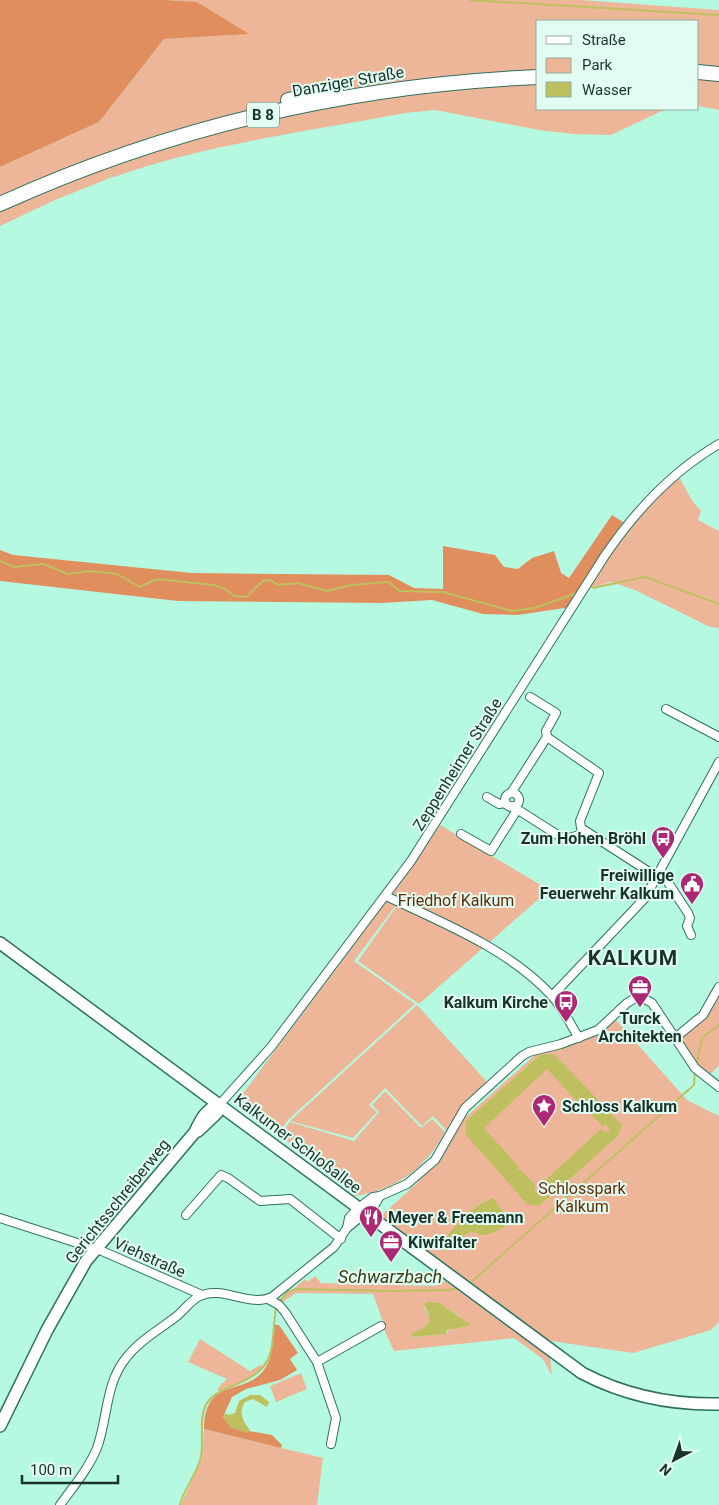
<svg xmlns="http://www.w3.org/2000/svg" width="719" height="1505" viewBox="0 0 719 1505" font-family="Roboto,sans-serif">
	<rect width="100%" height="100%" fill="#b5f9e0"/>
	<g fill="#edb698" fill-rule="evenodd">
		<path d="M 166,0 L 581,0 L 719,10 L 719,110 L 698,106 L 698,21 L 538,21 L 538,109 L 666,109 L 611,135 L 573,134 L 539,130 L 435,110 L 405,113 C 306,132 206,144 111,178 L 110,174 L 110,178 L 55,200 L 0,226 L 0,167 L 99,122 L 164,39 L 248,34 L 197,2 Z"/>
		<path d="M 679,477 L 693,502 L 701,511 L 698,520 L 719,531 L 719,628 L 710,627 L 635,590 L 611,582 L 587,589 L 607,557 L 652,499 Z"/>
		<path d="M 440,825 L 549,890 L 419,1004 L 358,961 L 401,900 L 392,895 Z"/>
		<path d="M 386,902 L 396,905 L 354,961 L 415,1004 L 288,1120 L 277,1134 L 241,1103 L 241,1096 Z"/>
		<path d="M 719,984 L 719,1065 L 708,1077 L 675,1034 L 702,1011 L 710,991 Z"/>
		<path d="M 417,1005 L 487,1082 L 459,1109 L 447,1131 L 433,1116 L 422,1126 L 385,1088 L 369,1105 L 377,1112 L 353,1138 L 290,1121 Z"/>
		<path d="M 616,1020 L 687,1100 L 719,1116 L 719,1322 L 711,1330 L 633,1353 L 544,1340 L 385,1222 L 383,1214 L 416,1184 L 447,1147 L 458,1124 L 536,1054 L 580,1041 L 601,1033 Z"/>
		<path d="M 385,1091 L 421,1128 L 432,1119 L 445,1132 C 426,1168 396,1190 355,1196 L 319,1162 L 297,1149 L 280,1135 L 290,1122 L 354,1141 L 379,1112 L 372,1105 Z"/>
		<path d="M 315,1276 L 321,1283 L 435,1286 L 445,1281 L 550,1357 L 552,1376 L 543,1359 L 514,1338 L 394,1351 L 381,1323 L 383,1322 L 373,1294 L 296,1293 L 280,1304 L 278,1302 L 305,1279 L 307,1282 ZM 439,1304 L 459,1316 L 446,1334 L 413,1337 L 411,1336 C 425,1328 436,1324 424,1307 Z"/>
		<path d="M 200,1339 L 250,1371 L 260,1365 L 262,1366 L 268,1358 C 258,1381 238,1380 219,1391 L 217,1389 L 227,1379 L 188,1362 Z"/>
		<path d="M 301,1373 L 307,1389 L 276,1402 L 270,1386 Z"/>
		<path d="M 204,1429 L 323,1458 L 317,1505 L 181,1505 L 202,1457 Z"/>
	</g>
	<g fill="#e18e5e">
		<path d="M 0,0 L 166,0 L 197,2 L 249,34 L 164,39 L 99,122 L 0,167 Z"/>
		<path d="M 612,515 L 623,522 L 602,553 L 571,607 L 518,615 L 483,614 L 432,600 L 381,603 L 178,601 L 0,581 L 0,550 L 13,555 L 192,573 L 389,575 L 414,588 L 443,589 L 443,546 L 495,555 L 504,567 L 518,569 L 532,558 L 554,551 L 561,573 L 569,578 Z"/>
		<path d="M 275,1325 L 279,1325 L 298,1353 L 290,1359 L 297,1370 L 280,1380 L 246,1389 L 232,1397 L 223,1417 L 232,1428 L 272,1435 L 282,1445 L 281,1448 L 204,1429 C 205,1372 251,1400 268,1363 C 273,1352 273,1337 275,1325 Z"/>
	</g>
	<g fill="#bec060" fill-rule="evenodd">
		<path d="M 554,1054 L 622,1125 L 618,1136 L 539,1206 L 527,1204 L 466,1135 L 466,1121 L 540,1055 ZM 547,1069 L 582,1107 L 585,1105 L 586,1109 L 603,1127 L 605,1124 L 610,1129 L 605,1133 L 601,1129 L 540,1185 L 544,1189 L 539,1194 L 534,1189 L 536,1186 L 521,1170 L 517,1169 L 519,1167 L 484,1128 Z"/>
		<path d="M 493,1198 L 510,1221 C 507,1226 490,1236 483,1235 C 479,1235 476,1232 472,1232 C 460,1234 455,1249 442,1251 L 440,1249 C 449,1229 473,1205 493,1198 Z"/>
		<path d="M 427,1302 L 439,1303 L 471,1325 L 447,1330 L 446,1334 L 413,1337 L 411,1334 C 428,1326 435,1324 424,1305 Z"/>
		<path d="M 250,1395 L 260,1395 L 269,1402 L 267,1407 L 253,1399 L 245,1402 C 238,1412 243,1421 250,1430 L 247,1433 L 232,1428 L 223,1417 L 226,1413 L 228,1415 L 235,1413 L 239,1401 Z"/>
	</g>
	<g fill="none" stroke-linecap="round" stroke-linejoin="round">
		<g stroke="#bec060" stroke-width="2">
			<path d="M 470,0 L 719,15"/>
			<path d="M 0,561 L 14,567 L 43,564 L 68,574 L 89,571 L 117,574 L 140,587 L 157,579 L 214,585 L 225,589 L 234,596 L 246,597 L 263,581 L 270,580 L 278,585 L 298,583 L 327,591 L 351,585 L 389,582 L 399,591 L 443,592 L 512,611 L 535,608 L 577,593"/>
			<path d="M 593,588 L 645,577 L 719,604"/>
			<path d="M 696,1066 L 702,1038 L 719,1025"/>
			<path d="M 469,1284 L 694,1085 L 695,1070"/>
			<path d="M 278,1303 L 288,1292 L 296,1289 L 391,1291 L 446,1290 L 460,1288"/>
			<path d="M 180,1505 C 184,1487 198,1474 201,1456 C 204,1440 198,1418 207,1403 C 213,1394 223,1390 232,1386 C 279,1368 270,1351 276,1307"/>
		</g>
		<g stroke="#2e705c" stroke-width="10">
			<g id="street">
				<path d="M 666,709 L 719,737"/>
				<path d="M 547,737 L 599,773 L 580,821 L 581,828 L 657,877"/>
				<path d="M 511,793 L 547,737 L 546,731 L 556,713 L 530,697"/>
				<circle cx="512" cy="800" r="7"/>
				<path d="M 487,797 L 499,804 L 506,803"/>
				<path d="M 512,806 L 564,839 L 588,833"/>
				<path d="M 461,834 L 491,851 L 517,810"/>
				<path d="M 658,874 L 667,881 L 688,913 L 690,918 L 687,926 L 691,935"/>
				<path d="M 386,896 C 443,923 509,949 552,996 C 563,1008 570,1024 579,1038"/>
				<path d="M 552,996 L 645,898 L 719,762"/>
				<path d="M 675,1038 L 703,1015 L 719,987"/>
				<path d="M 220,1104 L 271,1047 L 411,861 L 604,557 C 635,511 671,472 719,444"/>
				<path d="M 186,1215 L 221,1175 L 228,1178 L 260,1201 L 290,1199 L 341,1239"/>
				<path d="M 0,1218 L 102,1251 L 202,1295"/>
				<path d="M 347,1228 L 374,1206 L 380,1196"/>
				<path d="M 268,1299 L 279,1305 L 285,1312 L 317,1362 L 336,1418 L 331,1444"/>
				<path d="M 317,1362 L 381,1326"/>
				<path d="M 60,1505 C 73,1487 89,1468 97,1448 C 108,1418 105,1384 126,1358 C 138,1342 157,1331 173,1319 C 182,1313 189,1302 198,1297 C 222,1284 249,1308 272,1297 L 334,1247 L 347,1228 L 349,1218 L 357,1209 L 373,1197 L 380,1196 L 407,1184 L 435,1160 L 465,1108 L 522,1056 L 529,1052 L 561,1044 L 598,1030 L 627,1003 L 639,996 L 652,1003 L 695,1068 L 719,1087"/>
			</g>
		</g>
		<g stroke="#2e705c" stroke-width="14">
			<g id="secondary">
				<path d="M 0,943 L 582,1373 C 624,1395 670,1405 719,1404"/>
				<path d="M 198,1131 L 217,1113 L 220,1104"/>
				<path d="M 0,1426 L 47,1330 L 86,1261 L 195,1132 C 201,1119 206,1109 220,1104"/>
			</g>
		</g>
		<g stroke="#2e705c" stroke-width="16">
			<g id="highway">
				<path d="M 698,72 L 719,74"/>
				<path d="M 288,100 L 336,90"/>
				<path d="M 0,204 C 169,127 352,85 538,77"/>
			</g>
		</g>
		<use href="#street" stroke="#fff" stroke-width="8"/>
		<use href="#secondary" stroke="#fff" stroke-width="11"/>
		<use href="#highway" stroke="#fff" stroke-width="14"/>
	</g>
	<defs>
		<g id="bus-pin" transform="scale(1.25)"><path d="M0 17L-7.5 6A9.5 9.5 0 1 1 7.5 6Z" fill="#aa2874" stroke="#e2fcf2"/><path d="M-5-6H5V4H4V6H2V4H-2V6H-4V4H-5ZM-3.5-4V0h7V-4ZM-3.5 1.2v1.5H-2V1.2ZM2 1.2v1.5H3.5V1.2Z" fill="#fff"/></g>
		<g id="civic-pin" transform="scale(1.25)"><path d="M0 17L-7.5 6A9.5 9.5 0 1 1 7.5 6Z" fill="#aa2874" stroke="#e2fcf2"/><path d="M-.6-6.5H3V-4.5H.6V-3L4-1V1h2V6H-6V1h2V-1L-.6-3ZM-1.2 2.5V6h2.4V2.5Z" fill="#fff"/></g>
		<g id="office-pin" transform="scale(1.25)"><path d="M0 17L-7.5 6A9.5 9.5 0 1 1 7.5 6Z" fill="#aa2874" stroke="#e2fcf2"/><path d="M-6-3h4V-5.5h4V-3h4V5H-6ZM-1-4.5V-3h2v-1.5ZM-6 0V1H6V0Z" fill="#fff"/></g>
		<g id="sight-pin" transform="scale(1.25)"><path d="M0 17L-7.5 6A9.5 9.5 0 1 1 7.5 6Z" fill="#aa2874" stroke="#e2fcf2"/><path d="M0-6L1.8-2.2L6-1.7L2.9 1.2L3.7 5.4L0 3.3L-3.7 5.4L-2.9 1.2L-6-1.7L-1.8-2.2Z" fill="#fff"/></g>
		<g id="restaurant-pin" transform="scale(1.25)"><path d="M0 17L-7.5 6A9.5 9.5 0 1 1 7.5 6Z" fill="#aa2874" stroke="#e2fcf2"/><path d="M-5-6h1v4h1v-4h1v4h1v-4h1v5L-1.5 .5V6h-2V.5L-5-1ZM5-6V6H3V1.5H1.5Q1.5-4 5-6Z" fill="#fff"/></g>
	</defs>
	<g fill-rule="evenodd">
		<use href="#bus-pin" x="663" y="838"/>
		<use href="#civic-pin" x="692" y="884"/>
		<use href="#office-pin" x="640" y="987"/>
		<use href="#bus-pin" x="566" y="1002"/>
		<use href="#sight-pin" x="544" y="1106"/>
		<use href="#restaurant-pin" x="371" y="1217"/>
		<use href="#office-pin" x="391" y="1242"/>
	</g>
	<g text-anchor="middle" stroke-width="4" stroke-linejoin="round" paint-order="stroke">
		<rect fill="#e2fcf2" stroke="#556f66" stroke-width="1" x="247" y="102.5" width="32" height="25" rx="4"/>
		<g font-size="15" font-weight="bold" fill="#18332a">
			<text x="263" y="120">B 8</text>
		</g>
		<g font-size="16" fill="#18332a" stroke="#e2fcf2">
			<text transform="translate(348 81) rotate(-10)" y="6">Danziger Straße</text>
			<text transform="translate(457 764) rotate(-58)" y="6">Zeppenheimer Straße</text>
			<text transform="translate(298 1143) rotate(37)" y="6">Kalkumer Schloßallee</text>
			<text transform="translate(117 1201) rotate(-51)" y="6">Gerichtsschreiberweg</text>
			<text transform="translate(150 1257) rotate(24)" y="6">Viehstraße</text>
		</g>
		<g font-size="16" font-weight="bold" fill="#18332a" stroke="#e2fcf2" text-anchor="end">
			<text x="646" y="844">Zum Hohen Bröhl</text>
			<text x="674" y="881">Freiwillige<tspan x="674" dy="18">Feuerwehr Kalkum</tspan></text>
			<text x="548" y="1008">Kalkum Kirche</text>
			<text x="640" y="1024" text-anchor="middle">Turck<tspan x="640" dy="18">Architekten</tspan></text>
			<text x="562" y="1112" text-anchor="start">Schloss Kalkum</text>
			<text x="388" y="1223" text-anchor="start">Meyer &amp; Freemann</text>
			<text x="408" y="1248" text-anchor="start">Kiwifalter</text>
		</g>
		<g font-size="16" fill="#612c07" stroke="#e2fcf2">
			<text x="456" y="906">Friedhof Kalkum</text>
			<text x="582" y="1194">Schlosspark<tspan x="582" dy="18">Kalkum</tspan></text>
		</g>
		<g font-size="18" font-style="italic" fill="#3c3d14" stroke="#e2fcf2">
			<text x="390" y="1283">Schwarzbach</text>
		</g>
		<g font-size="21" font-weight="bold" letter-spacing="1" fill="#18332a" stroke="#e2fcf2">
			<text x="633" y="965">KALKUM</text>
		</g>
	</g>
	<rect x="536" y="20" width="162" height="90" fill="#e2fcf2" stroke="#91aca2"/>
	<rect x="546" y="36" width="25" height="8" fill="#ffffff" stroke="#91aca2"/>
	<text x="582" y="45" font-size="15" fill="#18332a">Straße</text>
	<rect x="546" y="58" width="25" height="15" fill="#edb698" stroke="#91aca2"/>
	<text x="582" y="70" font-size="15" fill="#18332a">Park</text>
	<rect x="546" y="82" width="25" height="15" fill="#bec060" stroke="#91aca2"/>
	<text x="582" y="95" font-size="15" fill="#18332a">Wasser</text>
	<g transform="translate(674 1460) rotate(221)" stroke="#e2fcf2" stroke-width="4" paint-order="stroke">
	<path d="M0-4L9 19L0 12L-9 19Z" fill="#18332a"/>
	<text y="-8" font-size="14" font-weight="bold" text-anchor="middle" fill="#18332a">N</text>
	</g>
	<path d="M22 1475v8h96v-8" fill="none" stroke="#18332a" stroke-width="2.5"/>
	<text x="30" y="1475" font-size="15" fill="#18332a" stroke="#e2fcf2" stroke-width="4" paint-order="stroke">100 m</text>
</svg>
